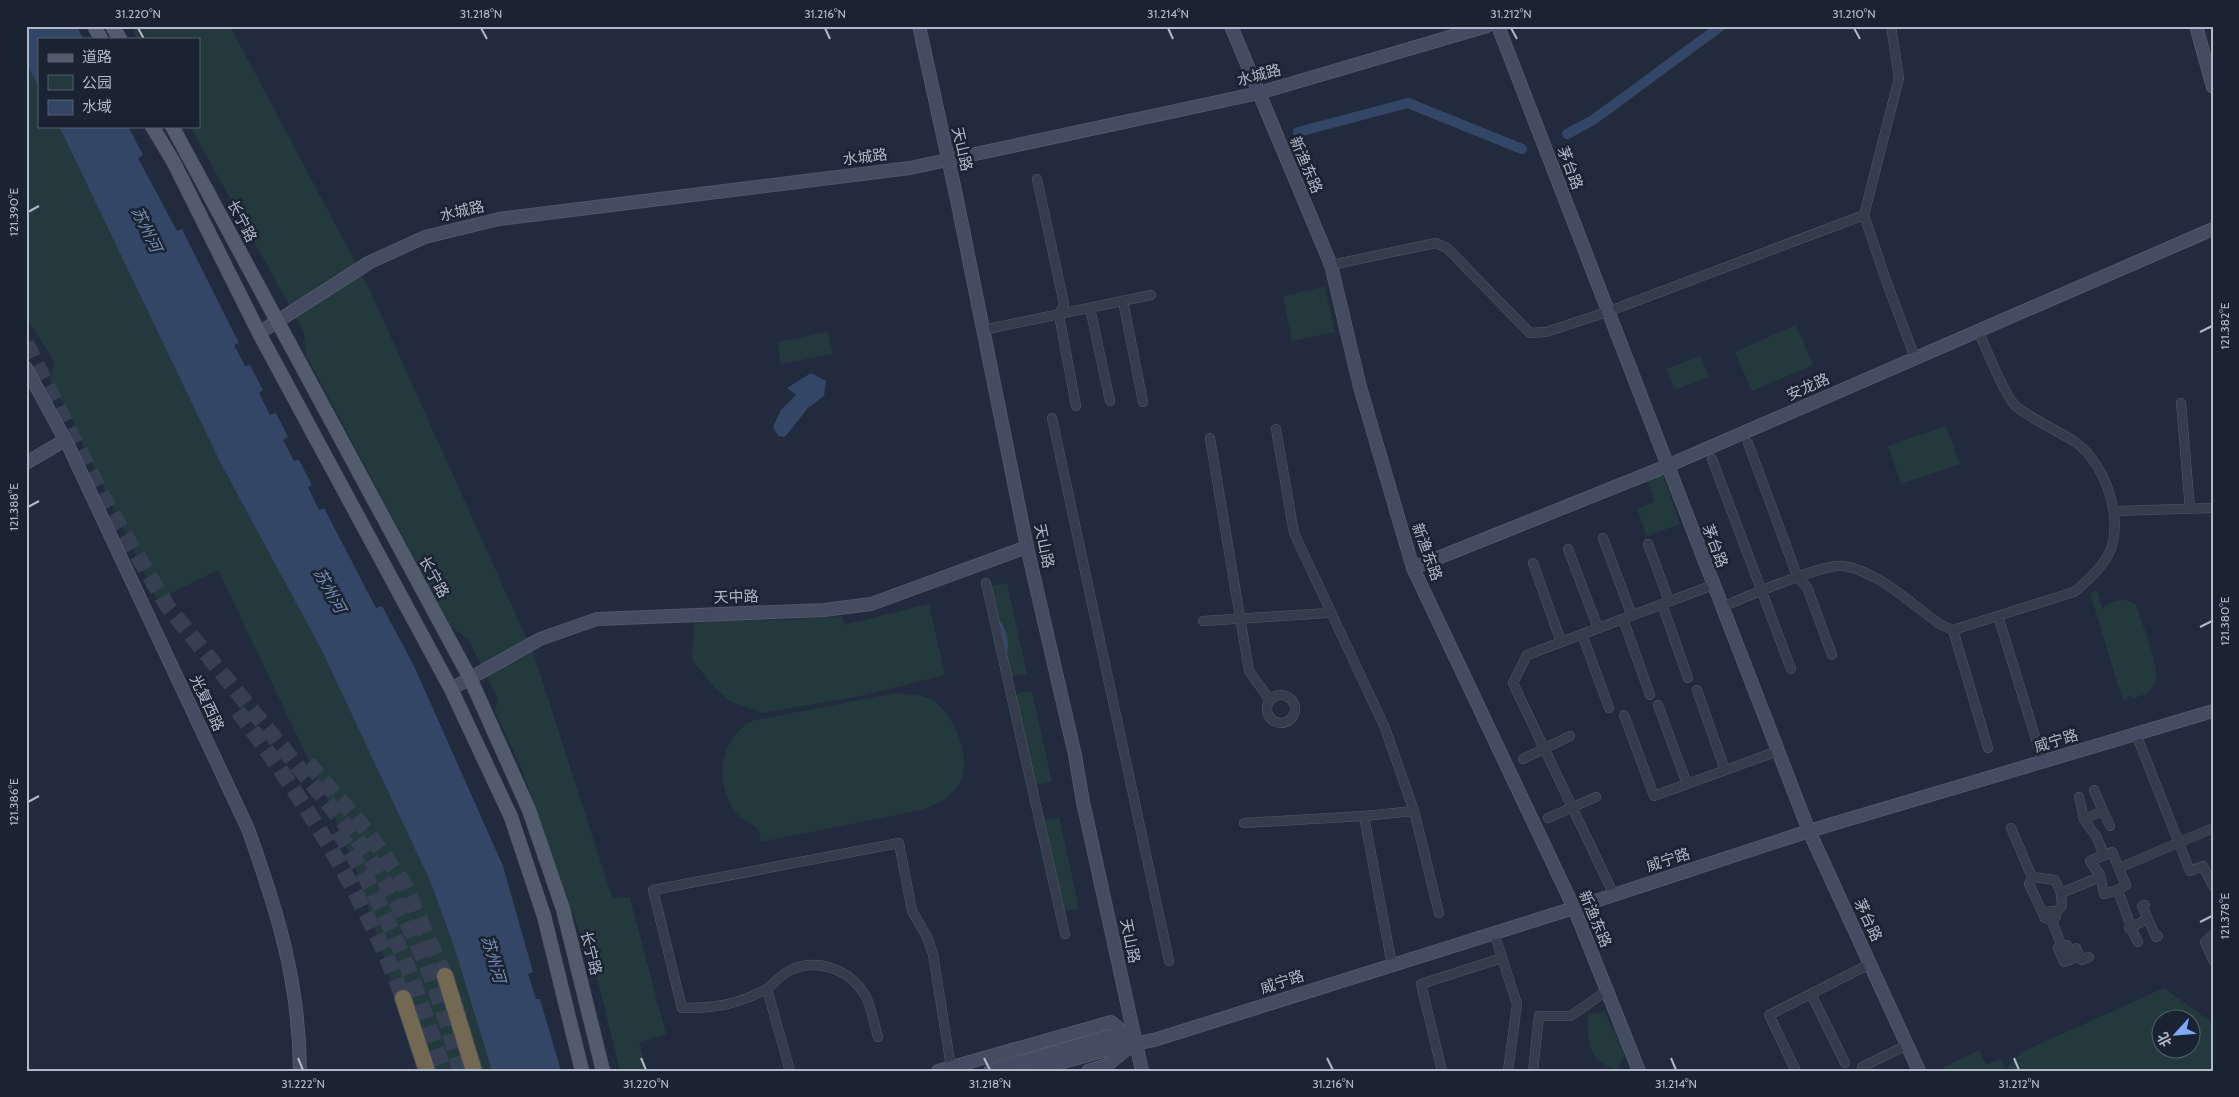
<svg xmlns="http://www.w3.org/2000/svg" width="2239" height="1097" viewBox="0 0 2239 1097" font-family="Cabin,'Noto Sans SC',sans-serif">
	<rect width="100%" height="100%" fill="#212b3d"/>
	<g fill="#23393e" fill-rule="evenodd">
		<path d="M 135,26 L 230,26 L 368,286 L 534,655 L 612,897 L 630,898 L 666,1034 L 639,1042 L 647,1071 L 620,1071 L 600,989 L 521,767 L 495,712 L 498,700 L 468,639 L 451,627 L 306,355 L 304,332 L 190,126 L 199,126 L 199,39 L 138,39 L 134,33 Z"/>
		<path d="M 26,63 L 39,87 L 39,126 L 59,126 L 220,462 L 321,649 L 431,883 L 456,953 L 492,1071 L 419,1071 L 359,878 L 330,805 L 218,570 L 157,600 L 81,440 L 82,436 L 50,380 L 54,361 L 26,317 Z"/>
		<path d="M 1325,287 L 1335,332 L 1292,341 L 1283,296 Z"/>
		<path d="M 1796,325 L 1813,365 L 1752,391 L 1735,352 Z"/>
		<path d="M 828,332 L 833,354 L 781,364 L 777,342 Z"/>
		<path d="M 1701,356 L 1709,377 L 1675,390 L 1666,369 Z"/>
		<path d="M 1946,426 L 1960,464 L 1901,484 L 1888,446 Z"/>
		<path d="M 1663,475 L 1680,524 L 1647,536 L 1637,509 L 1655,502 L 1648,481 Z"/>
		<path d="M 1007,583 L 1027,674 L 1011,677 L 991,586 Z"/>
		<path d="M 2097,590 L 2102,609 C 2112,600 2124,596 2136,605 C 2141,622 2163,671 2154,685 C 2150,693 2143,695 2135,698 L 2128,695 L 2128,698 L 2123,701 L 2090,593 Z"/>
		<path d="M 929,604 L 945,675 L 860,696 L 763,713 L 730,701 L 714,687 L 692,660 L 694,621 L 784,620 L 842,616 L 845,625 Z"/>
		<path d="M 1032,691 L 1052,782 L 1035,785 L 1015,694 Z"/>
		<path d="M 897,693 C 907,695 919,694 928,698 C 954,710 974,760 959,784 C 950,798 935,805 921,810 L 761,842 L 759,829 C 751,823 740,820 734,811 C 720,787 717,760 734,737 C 740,729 745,723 755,720 Z"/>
		<path d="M 1059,817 L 1079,908 L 1063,912 L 1043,820 Z"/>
		<path d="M 2164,988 L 2210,1021 L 2213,1031 L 2213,1071 L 1946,1071 L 1944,1067 L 1979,1050 L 1986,1065 L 2000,1059 L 2006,1069 L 2022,1052 ZM 2162,1020 L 2192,1020 L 2192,1050 L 2162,1050 Z"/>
		<path d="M 1605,1012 L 1625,1054 L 1617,1070 C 1586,1058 1588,1044 1588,1014 Z"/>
	</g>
	<g fill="#344665">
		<path d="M 26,26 L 77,26 L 83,39 L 39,39 L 39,87 L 26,63 Z"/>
		<path d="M 59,126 L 128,126 L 143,155 L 138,158 L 177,231 L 182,229 L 239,343 L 234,345 L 245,366 L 250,365 L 263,390 L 259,393 L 270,415 L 276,413 L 288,437 L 283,440 L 294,461 L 299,460 L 312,485 L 308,487 L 319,510 L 324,508 L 376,608 L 382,606 L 414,666 L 503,866 L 533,972 L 528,974 L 536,999 L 540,999 L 561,1071 L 492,1071 L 456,953 L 431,883 L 321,649 L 220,462 Z"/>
		<path d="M 811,373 L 826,381 L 824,396 L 808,408 L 785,437 L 778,436 L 773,427 L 781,410 L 796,395 L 787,388 Z"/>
		<path d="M 998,619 C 1008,629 1010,644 1006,656 Z"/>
	</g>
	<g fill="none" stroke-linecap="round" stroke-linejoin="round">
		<g stroke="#344665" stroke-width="10">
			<path d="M 1298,132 L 1408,103 L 1522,149"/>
			<path d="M 1567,134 L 1593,120 L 1721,26"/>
		</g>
		<g stroke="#364052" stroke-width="16" stroke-dasharray="16 8" stroke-linecap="butt">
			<path d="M 26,343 L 105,501 L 168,607 L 356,838 C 407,909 440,986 460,1071"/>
			<path d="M 238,711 C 304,799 364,894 403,998"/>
			<path d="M 308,763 L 366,830 L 403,882 L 445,976"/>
			<path d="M 338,831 C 389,910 415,982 444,1071"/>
		</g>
		<g stroke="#505868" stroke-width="10">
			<g id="street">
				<path d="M 1891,26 L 1899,78 L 1864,215 L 1887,283 L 1915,358"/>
				<path d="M 1037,179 L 1064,304 L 1059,315 L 1076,406"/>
				<path d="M 1331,265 L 1436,243 L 1447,248 L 1530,333 L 1546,332 L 1607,312 L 1864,215"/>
				<path d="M 1123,301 L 1143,402"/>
				<path d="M 1090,308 L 1110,401"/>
				<path d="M 983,330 L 1151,295"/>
				<path d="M 2181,403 L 2190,509"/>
				<path d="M 1052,418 L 1169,961"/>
				<path d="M 1276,429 L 1294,533 L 1385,728 L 1414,811"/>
				<path d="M 1210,438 L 1249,671 L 1270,700"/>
				<path d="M 1748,443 L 1798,578 L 1807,587 L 1832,655"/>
				<path d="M 1712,459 L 1791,669"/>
				<path d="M 2114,511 L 2213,508"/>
				<path d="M 1603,538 L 1632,616"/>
				<path d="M 1648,544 L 1669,601"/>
				<path d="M 1568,549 L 1598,628"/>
				<path d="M 1533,563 L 1561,642"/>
				<path d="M 986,583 L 1065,934"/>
				<path d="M 1662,604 L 1688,678"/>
				<path d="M 1722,607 C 1744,598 1825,562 1844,566 C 1877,571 1914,606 1941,625 L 1953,630 L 2074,592 C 2089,580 2109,562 2113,542 C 2120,507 2103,462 2074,441 C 2060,432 2021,414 2013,403 C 1999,383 1989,354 1978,331"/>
				<path d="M 1998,616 L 2043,762"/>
				<path d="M 1623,619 L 1650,695"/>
				<path d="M 1203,621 L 1329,613"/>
				<path d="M 1953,630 L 1988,748"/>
				<path d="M 1582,634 L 1609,708"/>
				<path d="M 1697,690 L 1725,770"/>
				<circle cx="1281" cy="709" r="14"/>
				<path d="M 1658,705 L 1687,784"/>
				<path d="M 1624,715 L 1654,796 L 1778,751"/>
				<path d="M 2136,734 L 2190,871 L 2203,866 L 2213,886"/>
				<path d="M 1523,759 L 1570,736"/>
				<path d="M 2094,790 L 2103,811"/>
				<path d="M 2079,797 L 2084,819 L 2097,838 L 2104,855"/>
				<path d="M 1548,818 L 1596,797"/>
				<path d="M 2084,819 L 2103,811 L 2110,826"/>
				<path d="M 1244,823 L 1364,816"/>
				<path d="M 2011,828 L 2032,877"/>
				<path d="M 2119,868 L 2213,828"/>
				<path d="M 2117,890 L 2126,885 L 2112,852 L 2090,861 L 2100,875 L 2104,894 L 2117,890 C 2126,907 2128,925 2138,942"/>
				<path d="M 2061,893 L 2100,877"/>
				<path d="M 1614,895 L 1513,683 L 1527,655 L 1713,585"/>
				<path d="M 2145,905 L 2142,906 L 2156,937 L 2158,936"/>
				<path d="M 2045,918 L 2029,884 L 2032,877 L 2055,880 L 2061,893 L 2062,906 L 2054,914"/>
				<path d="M 2052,921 L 2045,918 L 2047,912 L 2053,911 L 2056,917 L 2052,921 L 2062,947"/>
				<path d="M 2129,928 L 2148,919"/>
				<path d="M 1494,933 L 1517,1004 L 1508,1071"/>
				<path d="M 2213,935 L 2205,942 L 2213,960"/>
				<path d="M 2069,951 L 2067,945 L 2058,948 L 2064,962 L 2072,959 L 2069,951 L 2076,948 L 2081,960 L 2089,957"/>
				<path d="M 1392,965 L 1364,816 L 1414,811 L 1439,913"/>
				<path d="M 767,989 C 773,984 780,976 787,972 C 815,956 851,969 866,997 C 872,1008 874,1025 878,1037"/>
				<path d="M 1811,994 L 1845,1063"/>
				<path d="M 790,1071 L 767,989 C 735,1005 717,1008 682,1008 L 653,890 L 899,843 L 912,911 L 927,937 L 933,954 L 951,1067"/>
				<path d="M 1442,1071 L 1421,984 L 1502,958"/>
				<path d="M 1533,1071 L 1539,1016 L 1571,1016 L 1606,991"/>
				<path d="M 1796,1071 L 1769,1015 L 1870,964"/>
				<path d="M 1861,1071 L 1862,1067 L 1907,1045"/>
			</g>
		</g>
		<g stroke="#505868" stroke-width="14">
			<g id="secondary">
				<path d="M 919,26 L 956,195 L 1027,547 L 1075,755 L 1083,802 L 1142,1071"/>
				<path d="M 1231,26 L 1331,265 L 1360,387 L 1413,568 L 1574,908 L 1639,1071"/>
				<path d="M 1498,26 L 1809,831 L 1919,1071"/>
				<path d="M 2196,26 L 2213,87"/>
				<path d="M 259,333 L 370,262 L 425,237 L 499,219 L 910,168 L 1259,93 L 1487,26"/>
				<path d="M 26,368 L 69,447 L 248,829 C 278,913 299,980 300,1071"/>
				<path d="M 26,463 L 65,440"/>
				<path d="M 1413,568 L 1667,466 L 2213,229"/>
				<path d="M 451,689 L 540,639 L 597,619 L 824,610 L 871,604 L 1027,547"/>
				<path d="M 938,1071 L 1111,1022 L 1135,1042"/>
				<path d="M 990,1071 L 1113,1035 L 1128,1040"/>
				<path d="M 1031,1071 L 1117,1047 L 1154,1040 L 1574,908 L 1809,831 L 2213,711"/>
				<path d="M 1088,1071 L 1107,1065 L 1133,1044"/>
			</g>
		</g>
		<g stroke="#3e4756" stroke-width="15">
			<g id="primary">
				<path d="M 94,26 L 101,39"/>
				<path d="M 112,26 L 120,39"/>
				<path d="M 152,126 L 174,163 L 259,333 L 451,689 L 511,817 L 544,916 L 582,1071"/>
				<path d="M 172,126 L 470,678 L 529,810 L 563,909 L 603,1071"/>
			</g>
		</g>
		<g stroke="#404858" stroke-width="18">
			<g id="highway">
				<path d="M 445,976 L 474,1071"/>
				<path d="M 403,998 L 427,1071"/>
			</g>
		</g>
		<use href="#street" stroke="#353d4d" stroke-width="9"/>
		<use href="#secondary" stroke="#434c60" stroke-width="12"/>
		<use href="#primary" stroke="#535c6d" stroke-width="14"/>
		<use href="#highway" stroke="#736851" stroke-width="16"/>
	</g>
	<path fill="none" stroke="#b0b8c9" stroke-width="2" d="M 138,28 L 144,39M 481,28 L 487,39M 825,28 L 830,39M 1168,28 L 1173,39M 1511,28 L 1517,39M 1854,28 L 1860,39M 28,212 L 39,206M 2200,332 L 2212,326M 28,507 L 39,501M 2200,627 L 2212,621M 28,802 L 39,796M 2200,922 L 2212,916M 298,1058 L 303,1070M 641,1058 L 646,1070M 984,1058 L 990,1070M 1327,1058 L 1333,1070M 1671,1058 L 1676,1070M 2014,1058 L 2019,1070"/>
	<g text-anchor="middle" stroke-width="5" stroke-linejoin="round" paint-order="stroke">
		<g font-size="15" fill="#b0b8c9" stroke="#1a2332">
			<text transform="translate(1259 75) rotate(-15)" y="5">水城路</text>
			<text transform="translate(962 149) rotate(77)" y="5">天山路</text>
			<text transform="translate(865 157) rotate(-7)" y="5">水城路</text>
			<text transform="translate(1306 165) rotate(67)" y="5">新渔东路</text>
			<text transform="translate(1570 168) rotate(69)" y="5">茅台路</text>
			<text transform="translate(462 211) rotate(-13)" y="5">水城路</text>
			<text transform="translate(242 221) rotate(62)" y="5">长宁路</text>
			<text transform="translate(1808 387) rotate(-24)" y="5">安龙路</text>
			<text transform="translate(1044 546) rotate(78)" y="5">天山路</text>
			<text transform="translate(1715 546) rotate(69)" y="5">茅台路</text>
			<text transform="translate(1427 552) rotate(70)" y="5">新渔东路</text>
			<text transform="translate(434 577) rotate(61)" y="5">长宁路</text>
			<text transform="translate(736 597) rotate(-2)" y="5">天中路</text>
			<text transform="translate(207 703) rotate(65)" y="5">光复西路</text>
			<text transform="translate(2056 741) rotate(-17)" y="5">威宁路</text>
			<text transform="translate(1668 860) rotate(-18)" y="5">威宁路</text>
			<text transform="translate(1595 919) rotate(67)" y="5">新渔东路</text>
			<text transform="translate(1868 920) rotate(65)" y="5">茅台路</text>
			<text transform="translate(1130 941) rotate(78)" y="5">天山路</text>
			<text transform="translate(591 953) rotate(76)" y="5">长宁路</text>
			<text transform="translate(1282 982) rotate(-18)" y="5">威宁路</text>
		</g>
		<g font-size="16" font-style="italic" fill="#768db2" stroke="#1a2332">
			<text transform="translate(147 229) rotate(64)" y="6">苏州河</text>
			<text transform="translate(330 590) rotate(61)" y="6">苏州河</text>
			<text transform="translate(494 959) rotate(74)" y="6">苏州河</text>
		</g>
	</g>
	<rect width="2239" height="1097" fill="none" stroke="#1a2332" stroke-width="55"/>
	<rect x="38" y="38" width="162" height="90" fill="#1a2332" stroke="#565f6e"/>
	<rect x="48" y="54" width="25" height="8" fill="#535c6d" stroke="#565f6e"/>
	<text x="82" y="62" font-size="15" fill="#b0b8c9">道路</text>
	<rect x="48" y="75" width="25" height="15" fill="#23393e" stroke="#565f6e"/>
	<text x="82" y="88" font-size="15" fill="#b0b8c9">公园</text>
	<rect x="48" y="100" width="25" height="15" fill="#344665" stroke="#565f6e"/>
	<text x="82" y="112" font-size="15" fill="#b0b8c9">水域</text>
	<g transform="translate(2176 1034) rotate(244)"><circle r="24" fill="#1a2332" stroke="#565f6e"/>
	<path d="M0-4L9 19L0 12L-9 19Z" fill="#7fa9fe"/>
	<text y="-8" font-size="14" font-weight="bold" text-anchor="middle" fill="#b0b8c9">北</text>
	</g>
	<rect x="28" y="28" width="2184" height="1042" fill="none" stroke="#b0b8c9" stroke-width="2"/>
	<g font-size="12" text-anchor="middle" fill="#b0b8c9">
		<text x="138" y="18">31.220°N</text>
		<text x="481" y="18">31.218°N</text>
		<text x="825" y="18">31.216°N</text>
		<text x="1168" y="18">31.214°N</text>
		<text x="1511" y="18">31.212°N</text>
		<text x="1854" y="18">31.210°N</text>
		<text transform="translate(14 212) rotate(-90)" y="4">121.390°E</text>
		<text transform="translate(2225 326) rotate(-90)" y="4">121.382°E</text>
		<text transform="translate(14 507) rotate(-90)" y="4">121.388°E</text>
		<text transform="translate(2225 621) rotate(-90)" y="4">121.380°E</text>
		<text transform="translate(14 802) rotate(-90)" y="4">121.386°E</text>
		<text transform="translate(2225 916) rotate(-90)" y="4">121.378°E</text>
		<text x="303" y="1088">31.222°N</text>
		<text x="646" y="1088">31.220°N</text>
		<text x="990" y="1088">31.218°N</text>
		<text x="1333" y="1088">31.216°N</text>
		<text x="1676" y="1088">31.214°N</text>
		<text x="2019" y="1088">31.212°N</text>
	</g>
</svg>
